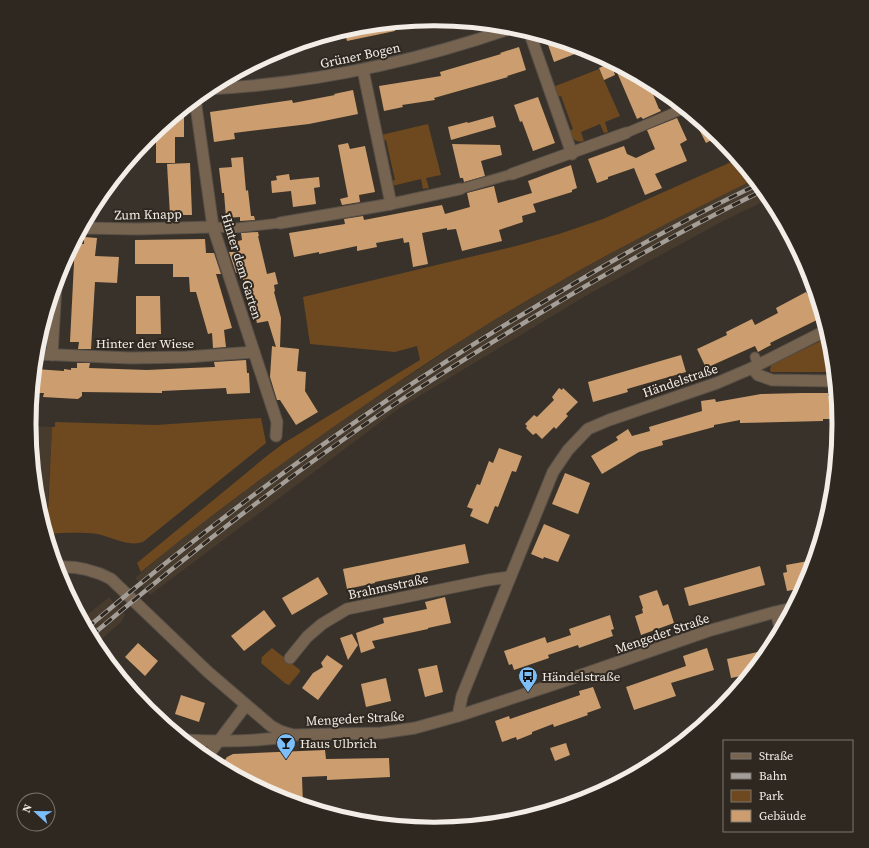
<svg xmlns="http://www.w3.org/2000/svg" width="869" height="848" viewBox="0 0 869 848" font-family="'Source Serif 4',serif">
	<rect width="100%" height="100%" fill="#39322a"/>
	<g fill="#473b2e">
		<path d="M 755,179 L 771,198 L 725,220 L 589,294 L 398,409 L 150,595 L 135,578 L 178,541 L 281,464 L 366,404 L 473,333 L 552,286 L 660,226 Z"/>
		<path d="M 30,426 L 52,427 L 46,533 L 37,503 Z"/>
		<path d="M 109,597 L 125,615 L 121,622 L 95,645 L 82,619 Z"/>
	</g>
	<g fill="#6e491f">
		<path d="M 599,69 L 620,116 L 605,122 L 608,132 L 604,133 L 600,124 L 581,132 L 584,141 C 575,143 572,138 569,131 L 573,129 L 561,96 L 557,97 L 553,87 Z"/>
		<path d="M 428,124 L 441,175 L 426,178 L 429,188 L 423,189 L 421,179 L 392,186 L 390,181 L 395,180 L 386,140 L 382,141 L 381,135 Z"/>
		<path d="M 738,159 L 755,179 C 659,226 565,276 475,332 C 423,364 372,400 322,435 C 260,479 199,524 141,572 L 137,563 L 268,455 L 284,443 L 420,360 L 417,346 L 395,352 L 310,344 L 303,297 L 516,246 L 559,234 L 603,219 Z"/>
		<path d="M 829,337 L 832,345 L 834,372 L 771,372 L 770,370 L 771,365 Z"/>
		<path d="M 261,418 L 266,443 L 143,542 C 127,547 112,537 97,534 C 80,532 64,533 47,534 L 52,427 L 55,427 L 55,422 L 156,425 Z"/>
		<path d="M 272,648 L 300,670 L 300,672 L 289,685 L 286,684 L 261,663 L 262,657 Z"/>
	</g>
	<g fill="#cc9e6f">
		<path d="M 393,23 L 395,31 L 347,41 L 344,30 L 356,27 Z"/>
		<path d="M 545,36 L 564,42 L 588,49 L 554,62 Z"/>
		<path d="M 519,47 L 526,70 L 507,76 L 508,77 L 434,98 L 435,100 L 402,105 L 403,107 L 384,111 L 379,86 L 441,76 L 440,72 L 501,54 L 500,53 Z"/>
		<path d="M 611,63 L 615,75 L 604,80 L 599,68 Z"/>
		<path d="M 613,63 L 648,82 L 659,109 L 660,109 L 661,111 L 643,119 L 641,117 L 637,119 Z"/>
		<path d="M 353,90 L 358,114 L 309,124 L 234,133 L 235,139 L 214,142 L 210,112 L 292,100 L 293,103 L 335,95 L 334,94 Z"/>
		<path d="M 538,97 L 555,143 L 533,151 L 522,121 L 520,122 L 514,105 Z"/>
		<path d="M 184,108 L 184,137 L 175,137 L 175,163 L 156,163 L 156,131 Z"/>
		<path d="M 690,112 L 708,127 L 719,136 L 706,143 Z"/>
		<path d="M 493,116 L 496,127 L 451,140 L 448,127 L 467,122 L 468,123 Z"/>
		<path d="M 677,118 L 687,140 L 680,144 L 687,161 L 655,174 L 662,188 L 645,195 L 634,168 L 608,177 L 608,179 L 597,183 L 588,159 L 624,146 L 627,154 L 636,158 L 655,149 L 647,130 Z"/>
		<path d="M 348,143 L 350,149 L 365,146 L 375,192 L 359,195 L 360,202 L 342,205 L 340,199 L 348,197 L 338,145 Z"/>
		<path d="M 452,144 L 500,145 L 502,155 L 481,161 L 485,176 L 464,182 L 463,178 L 460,178 Z"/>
		<path d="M 243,157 L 246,191 L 248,190 L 251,216 L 254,216 L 255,220 L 240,221 L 240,217 L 226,218 L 224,193 L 222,193 L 219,168 L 232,167 L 231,158 Z"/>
		<path d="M 190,163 L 192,215 L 170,215 L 167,164 Z"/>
		<path d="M 571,165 L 577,188 L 572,190 L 572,192 L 533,204 L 536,212 L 522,216 L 523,222 L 499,230 L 502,241 L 462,251 L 456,229 L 447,230 L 447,228 L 422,233 L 428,264 L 413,267 L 409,242 L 404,243 L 403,238 L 376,243 L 377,247 L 357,251 L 357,246 L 319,254 L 319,252 L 294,257 L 289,233 L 345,224 L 344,219 L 363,216 L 364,220 L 442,205 L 445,214 L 470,207 L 467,193 L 494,186 L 498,203 L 532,193 L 528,181 Z"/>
		<path d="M 289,174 L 290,180 L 319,177 L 320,187 L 314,188 L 316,204 L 293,207 L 291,191 L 272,193 L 271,181 L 277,180 L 276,176 Z"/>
		<path d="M 258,232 L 259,236 L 258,236 L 267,274 L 275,272 L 278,284 L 274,285 L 275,291 L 274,292 L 281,318 L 280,347 L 299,349 L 297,371 L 306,372 L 305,391 L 318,412 L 296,425 L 280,400 L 277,400 L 270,377 L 272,346 L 276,347 L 268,321 L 257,323 L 246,279 L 243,280 L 241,273 L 236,273 L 229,252 L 237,252 L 234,242 L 242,240 L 241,233 Z"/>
		<path d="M 84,237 L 97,238 L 95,256 L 119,257 L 117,283 L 95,282 L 91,349 L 78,349 L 79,342 L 70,342 L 75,243 L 84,244 Z"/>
		<path d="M 205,239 L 206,253 L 214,253 L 221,274 L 216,274 L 232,328 L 224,330 L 226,347 L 213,348 L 212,333 L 208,334 L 196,292 L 190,292 L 189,277 L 173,277 L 173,264 L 135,264 L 135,240 Z"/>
		<path d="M 806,292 L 810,298 L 817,295 L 823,317 L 770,343 L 771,345 L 758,352 L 755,346 L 706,368 L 697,349 L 727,335 L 726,332 L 752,319 L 755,325 L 778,313 L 776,308 Z"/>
		<path d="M 136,296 L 160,296 L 161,334 L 136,334 Z"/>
		<path d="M 681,355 L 686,372 L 627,389 L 628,392 L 593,402 L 588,382 Z"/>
		<path d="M 246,360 L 247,373 L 249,373 L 250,393 L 227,394 L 226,388 L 162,391 L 162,393 L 82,392 L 82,396 L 78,399 L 43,397 L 44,393 L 33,393 L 35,369 L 64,371 L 64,369 L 71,370 L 71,368 L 77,368 L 77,363 L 90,363 L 89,368 L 147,370 L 190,368 L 215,367 L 214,362 Z"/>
		<path d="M 559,388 L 562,390 L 563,388 L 578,402 L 566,414 L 568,416 L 556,429 L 554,427 L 542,439 L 536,433 L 533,435 L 526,428 L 527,426 L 525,424 L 534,415 L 537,417 L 554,400 L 552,397 Z"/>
		<path d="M 802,393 L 828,393 L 828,396 L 837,396 L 839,419 L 823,419 L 823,421 L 740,423 L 740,420 L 714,425 L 714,427 L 662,441 L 663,445 L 639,452 L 602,474 L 591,456 L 618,440 L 616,437 L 628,429 L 632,436 L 650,431 L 649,427 L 702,411 L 701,401 L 715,399 L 716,402 L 761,394 Z"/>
		<path d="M 499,448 L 522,456 L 516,472 L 512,471 L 498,507 L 495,506 L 488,524 L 470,516 L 473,509 L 467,507 L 477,484 L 480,485 L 489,461 L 493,463 Z"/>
		<path d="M 565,473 L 590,483 L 578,514 L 552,504 Z"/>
		<path d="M 544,524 L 570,535 L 558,562 L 544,557 L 543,559 L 531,554 Z"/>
		<path d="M 465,544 L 469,563 L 375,582 L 375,583 L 347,589 L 343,569 Z"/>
		<path d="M 814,560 L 809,579 L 804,588 L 787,591 L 783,573 L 787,572 L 786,565 Z"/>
		<path d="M 760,566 L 765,585 L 689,606 L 684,588 Z"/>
		<path d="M 318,577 L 328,594 L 292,615 L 282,598 Z"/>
		<path d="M 657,590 L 663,606 L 668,604 L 674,623 L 641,635 L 635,616 L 643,613 L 642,609 L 643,608 L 639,596 Z"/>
		<path d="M 445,597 L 451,623 L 428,628 L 428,629 L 372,641 L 375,648 L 361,653 L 356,633 L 384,623 L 383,618 L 427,609 L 425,602 Z"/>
		<path d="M 264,610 L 276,626 L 244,651 L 231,636 Z"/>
		<path d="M 610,615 L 614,629 L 611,630 L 613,636 L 579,648 L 578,645 L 548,655 L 549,658 L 514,670 L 512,664 L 509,665 L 504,651 L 545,637 L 547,643 L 571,635 L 569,629 Z"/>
		<path d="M 352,634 L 358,645 L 348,660 L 340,638 Z"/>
		<path d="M 138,643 L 158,661 L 145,676 L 125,657 Z"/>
		<path d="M 707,648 L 714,670 L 671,683 L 676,696 L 634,710 L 626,687 L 686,666 L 683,656 Z"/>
		<path d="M 771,649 L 751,674 L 731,678 L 727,659 Z"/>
		<path d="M 327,655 L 343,666 L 318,700 L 302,688 L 313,673 L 323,667 L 321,663 Z"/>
		<path d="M 437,665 L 443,692 L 425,697 L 418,669 Z"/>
		<path d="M 386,678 L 391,701 L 366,707 L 361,684 Z"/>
		<path d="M 593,687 L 601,708 L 587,713 L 588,715 L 554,727 L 553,724 L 532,732 L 532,734 L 517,740 L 516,737 L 502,742 L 495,721 L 509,716 L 510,719 L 580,695 L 579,691 Z"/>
		<path d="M 181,695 L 205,703 L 199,722 L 175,714 Z"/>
		<path d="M 566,743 L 570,755 L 555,761 L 550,748 Z"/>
		<path d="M 325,750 L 326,759 L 389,758 L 390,777 L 327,780 L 327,776 L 302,777 L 303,805 L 279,798 L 220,767 L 227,757 L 233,754 Z"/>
	</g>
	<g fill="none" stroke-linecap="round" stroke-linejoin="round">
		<g stroke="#575048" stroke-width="11">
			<g id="service">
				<path d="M 626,133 L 685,108"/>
				<path d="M 460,189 L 512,174"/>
				<path d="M 213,227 L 236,228 L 280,223"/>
				<path d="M 755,357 L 758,365"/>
				<path d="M 775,612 L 780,632"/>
			</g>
		</g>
		<g stroke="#575048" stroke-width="13">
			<g id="minor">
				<path d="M 529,31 L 572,154"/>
				<path d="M 363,70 L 391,204"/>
				<path d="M 207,89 C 312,84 415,62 515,27"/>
				<path d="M 195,99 L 213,227 L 254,352 L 277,422 L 276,436"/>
				<path d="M 512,174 L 626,133"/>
				<path d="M 280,223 L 391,204 L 460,189"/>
				<path d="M 82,228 L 138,229 L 213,227"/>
				<path d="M 36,354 L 130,358 L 187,357 L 254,352"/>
				<path d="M 52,355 L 56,285"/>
				<path d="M 752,368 L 758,375 L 772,380 L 835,381"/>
				<path d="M 57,567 C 76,566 94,570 111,579 L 208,672 L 271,726 L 280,731 L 293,735 L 381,733 L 415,728 L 458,716 L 561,682 L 708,631 L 775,612 L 793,608"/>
				<path d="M 290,658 L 307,637 L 322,624 L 347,609 L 488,580 L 510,577"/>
				<path d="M 458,716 L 462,696 L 553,472 L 568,450 L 588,429 L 609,420 L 717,383 L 752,368 L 827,330"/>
				<path d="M 184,740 C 220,742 255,742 291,736"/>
				<path d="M 206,758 L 246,705"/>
			</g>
		</g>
		<use href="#service" stroke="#766350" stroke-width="9"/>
		<use href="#minor" stroke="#766350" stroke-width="11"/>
		<g stroke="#a49e98" stroke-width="4.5">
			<g id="rail">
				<path d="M 87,628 C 227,509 376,401 535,307 C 607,263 682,220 759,184"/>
				<path d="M 91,636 C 188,554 289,475 395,404 C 440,374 486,346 532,318 C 608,272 685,228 764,190"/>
			</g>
		</g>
		<use href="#rail" stroke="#2f2820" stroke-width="3" stroke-dasharray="9" stroke-linecap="butt"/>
	</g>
	<defs>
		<g id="bus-pin" transform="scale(1)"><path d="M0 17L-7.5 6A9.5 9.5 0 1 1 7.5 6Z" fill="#7cbef9" stroke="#2f2820"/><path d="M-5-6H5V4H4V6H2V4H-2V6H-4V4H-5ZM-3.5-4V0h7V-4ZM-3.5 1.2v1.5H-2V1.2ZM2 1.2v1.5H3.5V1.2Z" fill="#111"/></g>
		<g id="bar-pin" transform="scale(1)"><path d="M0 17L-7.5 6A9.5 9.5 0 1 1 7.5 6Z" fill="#7cbef9" stroke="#2f2820"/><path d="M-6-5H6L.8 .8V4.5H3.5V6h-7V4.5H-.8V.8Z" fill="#111"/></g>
	</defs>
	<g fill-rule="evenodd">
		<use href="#bus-pin" x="528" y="676"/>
		<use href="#bar-pin" x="286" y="743"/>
	</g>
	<g text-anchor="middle" stroke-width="4" stroke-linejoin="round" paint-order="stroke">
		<g font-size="13" fill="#f3ede8" stroke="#2f2820">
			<text transform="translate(360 55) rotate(-12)" y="5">Grüner Bogen</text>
			<text transform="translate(148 214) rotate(-1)" y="5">Zum Knapp</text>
			<text transform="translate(242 266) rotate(73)" y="5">Hinter dem Garten</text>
			<text x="145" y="348">Hinter der Wiese</text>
			<text transform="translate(680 380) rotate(-19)" y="5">Händelstraße</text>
			<text transform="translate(388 586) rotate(-12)" y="5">Brahmsstraße</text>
			<text transform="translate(662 633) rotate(-19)" y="5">Mengeder Straße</text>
			<text transform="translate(355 718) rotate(-3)" y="5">Mengeder Straße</text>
		</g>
		<g font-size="13" fill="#f3ede8" stroke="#2f2820" text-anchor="start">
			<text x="542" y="681">Händelstraße</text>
			<text x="300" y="748">Haus Ulbrich</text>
		</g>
	</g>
	<path d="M0 0H869V848H0ZM36 424a398 398 0 1 1 796 0a398 398 0 1 1-796 0Z" fill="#2f2820" fill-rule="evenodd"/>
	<path fill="none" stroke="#f3ede8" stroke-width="5" d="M36 424a398 398 0 1 1 796 0a398 398 0 1 1-796 0Z"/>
	<rect x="723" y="740" width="130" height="92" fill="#2f2820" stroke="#7d7770"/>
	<rect x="731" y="753" width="20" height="6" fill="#766350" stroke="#7d7770"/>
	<text x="759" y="760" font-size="12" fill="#f3ede8">Straße</text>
	<rect x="731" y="773" width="20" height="6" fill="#a49e98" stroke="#7d7770"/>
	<text x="759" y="780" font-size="12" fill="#f3ede8">Bahn</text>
	<rect x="731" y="790" width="20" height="12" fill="#6e491f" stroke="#7d7770"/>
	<text x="759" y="800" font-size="12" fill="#f3ede8">Park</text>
	<rect x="731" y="810" width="20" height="12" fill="#cc9e6f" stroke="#7d7770"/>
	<text x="759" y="820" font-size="12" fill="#f3ede8">Gebäude</text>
	<g transform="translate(36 812) rotate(292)"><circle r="19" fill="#2f2820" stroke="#7d7770"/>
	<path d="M0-3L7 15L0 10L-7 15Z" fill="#7cbef9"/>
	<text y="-6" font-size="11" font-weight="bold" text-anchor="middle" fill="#f3ede8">N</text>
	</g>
</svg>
